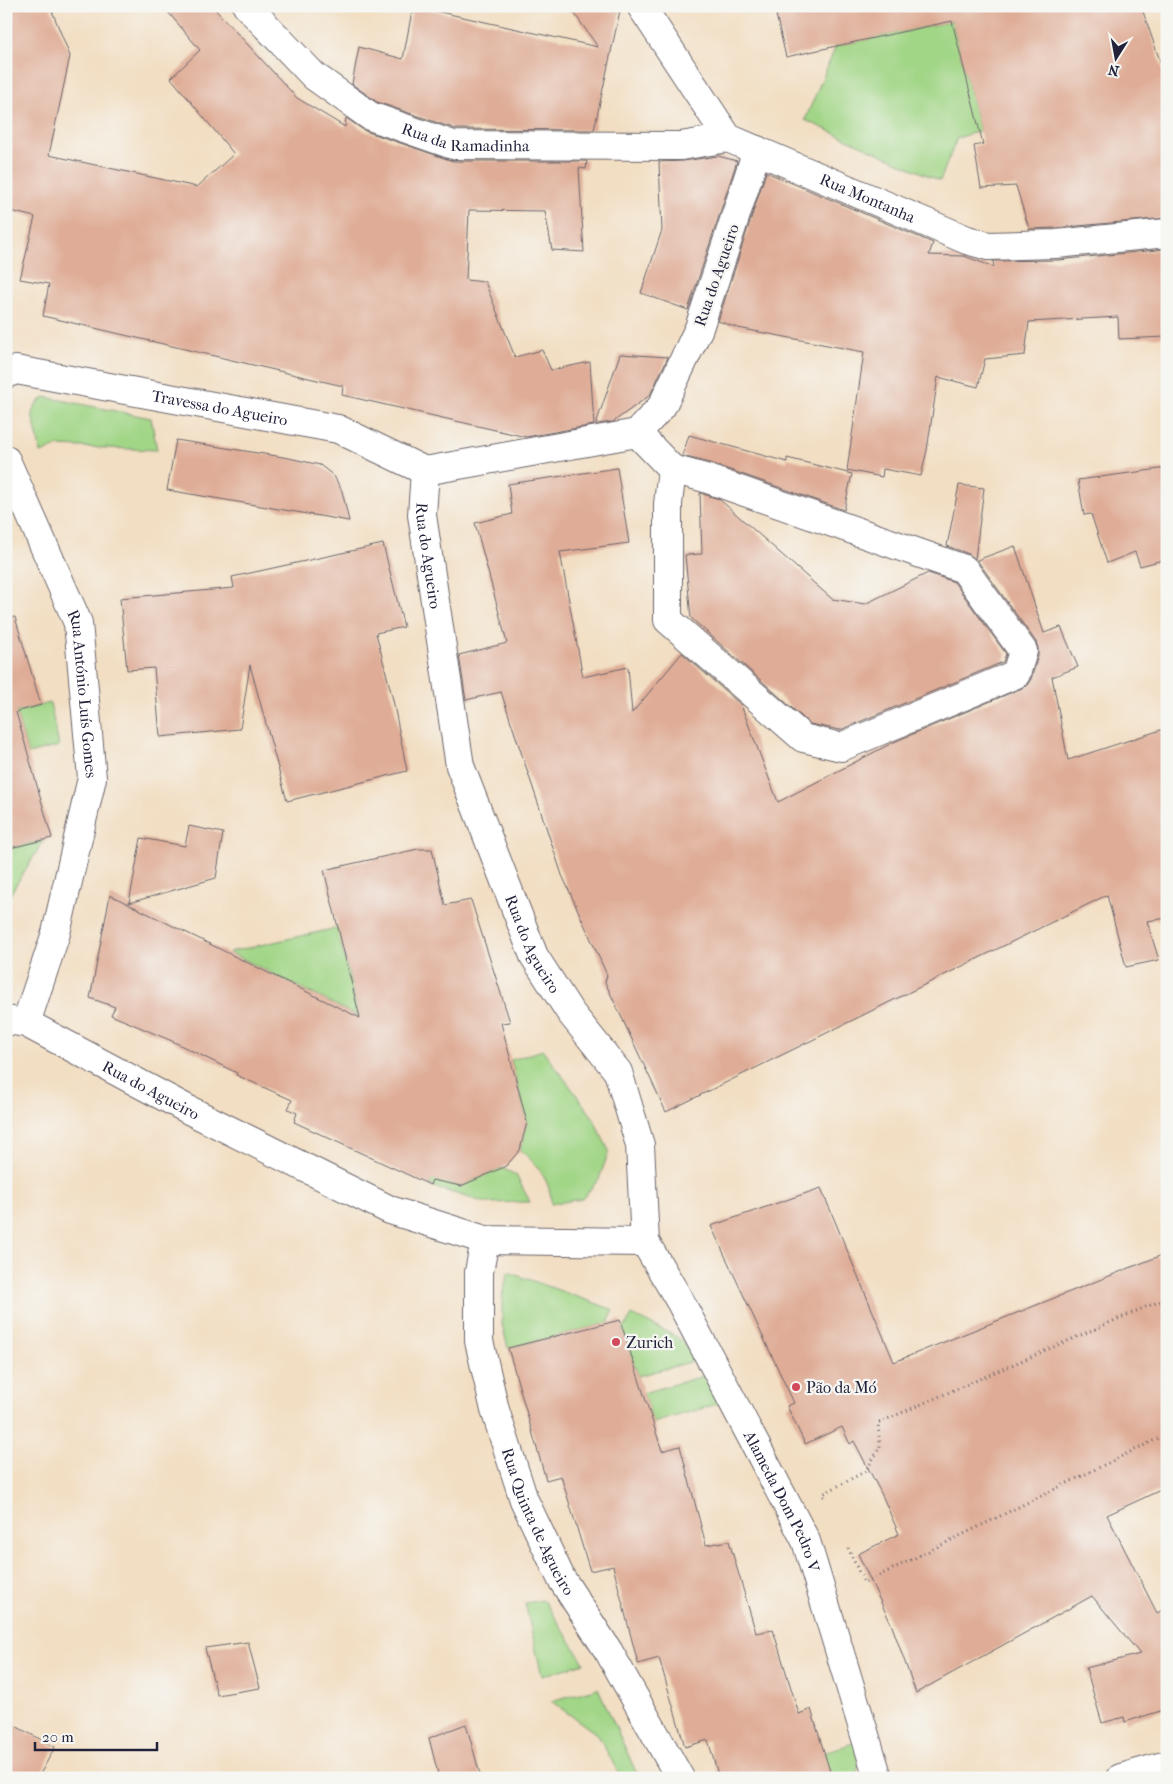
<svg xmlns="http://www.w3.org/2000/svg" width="1173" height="1784" viewBox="0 0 1173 1784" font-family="'IM FELL French Canon',serif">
	<rect width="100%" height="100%" fill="#f6f6f2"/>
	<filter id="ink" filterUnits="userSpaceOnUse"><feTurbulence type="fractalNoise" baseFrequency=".02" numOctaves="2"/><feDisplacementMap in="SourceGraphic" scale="10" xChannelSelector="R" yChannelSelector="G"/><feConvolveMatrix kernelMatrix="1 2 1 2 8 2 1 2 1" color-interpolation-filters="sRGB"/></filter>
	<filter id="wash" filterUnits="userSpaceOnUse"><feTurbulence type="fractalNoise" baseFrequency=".0096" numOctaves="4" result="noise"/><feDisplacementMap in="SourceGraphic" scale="20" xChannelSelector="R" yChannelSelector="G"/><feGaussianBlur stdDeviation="1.12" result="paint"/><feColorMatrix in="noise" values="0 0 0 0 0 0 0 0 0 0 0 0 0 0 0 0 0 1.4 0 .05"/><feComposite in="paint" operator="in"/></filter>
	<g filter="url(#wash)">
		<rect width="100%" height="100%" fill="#f2dec2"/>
		<g fill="#a2d687" stroke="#627c61">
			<path d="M 952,21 L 980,131 L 957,138 L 940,181 L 805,120 L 836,46 Z"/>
			<path d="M 45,397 L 151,418 L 157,450 L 57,446 L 41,453 L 32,413 L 36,404 Z"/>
			<path d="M 50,703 L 59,746 L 28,754 L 16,712 Z"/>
			<path d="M 44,840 L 6,901 L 6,849 Z"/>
			<path d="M 337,928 L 359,1017 L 229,952 Z"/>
			<path d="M 543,1050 L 592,1116 L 609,1151 L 599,1179 L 582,1199 L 551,1204 C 552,1182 536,1163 520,1150 L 527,1122 L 511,1060 Z"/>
			<path d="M 502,1168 L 516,1175 L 530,1202 L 487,1203 L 439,1189 L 430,1185 L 432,1179 L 461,1186 Z"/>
			<path d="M 508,1272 L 614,1310 L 608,1323 L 508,1348 L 502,1325 L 502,1296 Z"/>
			<path d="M 632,1315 L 679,1338 L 698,1360 L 638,1376 L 623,1330 Z"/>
			<path d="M 707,1375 L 721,1403 L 653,1423 L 643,1393 Z"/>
			<path d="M 544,1600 L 584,1663 L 542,1676 L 525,1603 Z"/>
			<path d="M 598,1688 L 636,1772 L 658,1778 L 621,1778 L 598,1735 L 551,1701 Z"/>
			<path d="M 857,1742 L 862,1759 L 854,1778 L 832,1778 L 824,1752 Z"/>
		</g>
		<g id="blocks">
			<g fill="#dfad97">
				<path d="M 6,6 L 50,6 L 70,56 L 49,155 L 197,187 L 234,154 L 171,78 L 200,50 L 163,6 L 212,6 L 297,98 L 345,127 L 346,118 L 365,131 L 453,161 L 587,161 L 586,169 L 579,168 L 584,252 L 552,250 L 545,211 L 469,210 L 466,280 L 485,282 L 515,357 L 542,350 L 551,370 L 590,362 L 594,425 L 526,437 L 342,395 L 343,386 L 43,316 L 49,284 L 20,279 L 35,217 L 6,210 Z"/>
				<path d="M 413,6 L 598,47 L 569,6 L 621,6 L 594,130 L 456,129 L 377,102 L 352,84 L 359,47 L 403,59 Z"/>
				<path d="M 774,6 L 1141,6 L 1167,81 L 1167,218 L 1055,228 L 1029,229 L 1016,186 L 981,188 L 974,146 L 983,144 L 952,21 L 786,57 Z"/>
				<path d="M 718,156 L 737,161 L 688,310 L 641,293 L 662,230 L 659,162 L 683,161 Z"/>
				<path d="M 766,172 L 933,243 L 929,255 L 964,256 L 994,267 L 993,261 L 1058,260 L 1167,249 L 1167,337 L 1119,339 L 1118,317 L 1029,322 L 1025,355 L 985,359 L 978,387 L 938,377 L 927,450 L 921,476 L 883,469 L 882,477 L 847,470 L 864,352 L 738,328 L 718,321 Z"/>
				<path d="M 620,354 L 668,357 L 650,395 L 613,422 L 596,424 Z"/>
				<path d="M 689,435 L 787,462 L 787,458 L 852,474 L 844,510 L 710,463 L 682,456 Z"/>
				<path d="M 176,440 L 289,458 L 320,465 L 334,476 L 342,491 L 349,521 L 167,490 Z"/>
				<path d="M 617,468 L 629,543 L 560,552 L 583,677 L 628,667 L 632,713 L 682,653 L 741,705 L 778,802 L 894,742 L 1022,688 L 1027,685 L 1031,679 L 1038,656 L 1038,648 L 1036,642 L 977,560 L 1015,546 L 1044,633 L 1061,627 L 1078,667 L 1052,677 L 1068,760 L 1167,728 L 1167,918 L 1147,921 L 1159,960 L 1126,967 L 1107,895 L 666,1112 L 605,982 L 607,975 L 562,875 L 501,692 L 466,700 L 459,655 L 507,643 L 475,523 L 512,514 L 508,484 Z"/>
				<path d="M 1167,468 L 1167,559 L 1140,566 L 1135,552 L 1107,563 L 1091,514 L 1084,515 L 1078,480 Z"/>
				<path d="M 959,485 L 984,488 L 975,559 L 969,554 L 947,546 Z"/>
				<path d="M 700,493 L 719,499 L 832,599 L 865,604 L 928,573 L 954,582 L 1006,654 L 1003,662 L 840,730 L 810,724 L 691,618 L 685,555 L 702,554 Z"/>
				<path d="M 383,544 L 404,627 L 376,633 L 393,700 L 407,771 L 287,801 L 250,665 L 240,729 L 160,737 L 154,668 L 127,670 L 120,598 L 234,588 L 232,577 Z"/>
				<path d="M 15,617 L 41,705 L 16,712 L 52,838 L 6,849 L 6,618 Z"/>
				<path d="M 189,826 L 223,833 L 216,878 L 129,903 L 141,838 L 185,846 Z"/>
				<path d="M 418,849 L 432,849 L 445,905 L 471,900 L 510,1022 L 501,1023 L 527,1122 L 520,1150 L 507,1165 L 502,1168 L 461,1186 L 432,1180 L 430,1185 L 294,1122 L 297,1113 L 288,1109 L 292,1100 L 236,1075 L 237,1073 L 172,1041 L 111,1015 L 115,1007 L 90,998 L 110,895 L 360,1018 L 324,870 Z"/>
				<path d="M 821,1188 L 894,1362 L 1167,1253 L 1167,1487 L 1107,1515 L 1157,1613 L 1167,1608 L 1167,1709 L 1125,1722 L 1124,1717 L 1102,1723 L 1086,1668 L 1140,1654 L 1092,1596 L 916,1693 L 892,1626 L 858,1554 L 899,1534 L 882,1495 L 854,1441 L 850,1444 L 842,1427 L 805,1444 L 787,1406 L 794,1403 L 711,1226 Z"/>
				<path d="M 620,1320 L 662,1451 L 680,1446 L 706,1545 L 729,1541 L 756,1633 L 773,1630 L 799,1714 L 811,1709 L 832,1778 L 719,1778 L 708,1740 L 685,1747 L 659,1658 L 638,1664 L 613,1566 L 590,1571 L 561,1476 L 546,1480 L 508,1348 Z"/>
				<path d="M 248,1642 L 260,1688 L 217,1695 L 205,1648 Z"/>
				<path d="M 6,1721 L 55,1747 L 38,1778 L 6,1778 Z"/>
				<path d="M 466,1724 L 481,1778 L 439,1778 L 429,1738 Z"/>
			</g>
		</g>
	</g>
	<g filter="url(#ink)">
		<use href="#blocks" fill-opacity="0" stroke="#6b646a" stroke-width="1"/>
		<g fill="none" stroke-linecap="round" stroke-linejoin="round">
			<g stroke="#6b646a" stroke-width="30">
				<g id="minor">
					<path id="s1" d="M 247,6 L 314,76 L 370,116 L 453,145 L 681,146 L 728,138"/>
					<path id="s2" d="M 641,6 L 728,138 L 967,240 L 988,246 L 1056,244 L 1167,233"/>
					<path id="s3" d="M 757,150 L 699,328 L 662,406 L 637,433 L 425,471 L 422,515 L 460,766 L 534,956 L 570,1012 L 618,1072 L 640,1145 L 645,1242 L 680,1301 L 806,1541 L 878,1778"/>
					<path id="s4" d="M 6,374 L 16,370 L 338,429 L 425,471"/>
					<path d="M 637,433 L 672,469 L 705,478 L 964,569 L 1023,651 L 1016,674 L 841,747 L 803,738 L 668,620 L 668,504 L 672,469"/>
					<path id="s5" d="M 6,460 L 78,623 L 92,778 L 56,933 L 26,1023"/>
					<path id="s6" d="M 6,1020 L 26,1023 L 189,1110 L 390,1210 L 485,1240 L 645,1242"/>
					<path id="s7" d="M 485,1240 L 479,1272 L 479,1341 L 495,1410 L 524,1500 L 561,1578 L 609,1652 L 680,1778"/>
				</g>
			</g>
			<g stroke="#6b646a" stroke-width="30">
				<path id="major" d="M 1121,1778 L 1167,1765"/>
			</g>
			<g stroke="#6b646a" stroke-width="3" stroke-dasharray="1 4" stroke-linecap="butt">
				<path d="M 824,1497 L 823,1494 L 866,1471 L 880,1447 L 878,1423 L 1148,1306 L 1167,1299"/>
				<path d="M 848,1548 L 864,1583 L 1167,1434"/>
			</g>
			<use href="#minor" stroke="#fff" stroke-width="28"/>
			<use href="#major" stroke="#fff" stroke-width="28"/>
		</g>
	</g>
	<g fill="#d1495b" stroke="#f6f6f2" stroke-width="2">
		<circle cx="616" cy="1342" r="5"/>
		<circle cx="796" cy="1387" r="5"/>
	</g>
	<g text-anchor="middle" stroke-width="4.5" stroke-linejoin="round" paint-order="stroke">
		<g font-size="16" fill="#22223b" stroke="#f6f6f2">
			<text dy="6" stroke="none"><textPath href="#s1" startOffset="265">Rua da Ramadinha</textPath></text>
			<text dy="6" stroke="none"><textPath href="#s2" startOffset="310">Rua Montanha</textPath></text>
			<text transform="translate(716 275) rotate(-71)" y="6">Rua do Agueiro</text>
			<text dy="6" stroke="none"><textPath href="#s4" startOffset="218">Travessa do Agueiro</textPath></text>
			<text dy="6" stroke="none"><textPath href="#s3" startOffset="611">Rua do Agueiro</textPath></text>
			<text dy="6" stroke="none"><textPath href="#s5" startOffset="249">Rua António Luís Gomes</textPath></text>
			<text dy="6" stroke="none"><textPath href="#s3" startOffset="1016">Rua do Agueiro</textPath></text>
			<text dy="6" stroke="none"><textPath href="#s6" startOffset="162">Rua do Agueiro</textPath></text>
			<text dy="6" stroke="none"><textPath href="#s3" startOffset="1638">Alameda Dom Pedro V</textPath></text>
			<text dy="6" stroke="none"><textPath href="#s7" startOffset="292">Rua Quinta de Agueiro</textPath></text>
		</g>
		<g font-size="16" fill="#22223b" stroke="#f6f6f2" text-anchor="start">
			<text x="626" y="1348">Zurich</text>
			<text x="806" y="1393">Pão da Mó</text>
		</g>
	</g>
	<rect width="1173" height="1784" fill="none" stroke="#f6f6f2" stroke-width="25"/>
	<g transform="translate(1116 58) rotate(191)" stroke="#f6f6f2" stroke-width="4" paint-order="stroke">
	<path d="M0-4L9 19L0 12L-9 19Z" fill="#22223b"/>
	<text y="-8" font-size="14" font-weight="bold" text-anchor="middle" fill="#22223b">N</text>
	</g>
	<path d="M35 1742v8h122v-8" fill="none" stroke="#22223b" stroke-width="2.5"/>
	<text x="42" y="1742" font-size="15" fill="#22223b" stroke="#f6f6f2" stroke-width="4" paint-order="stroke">20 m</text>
</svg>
